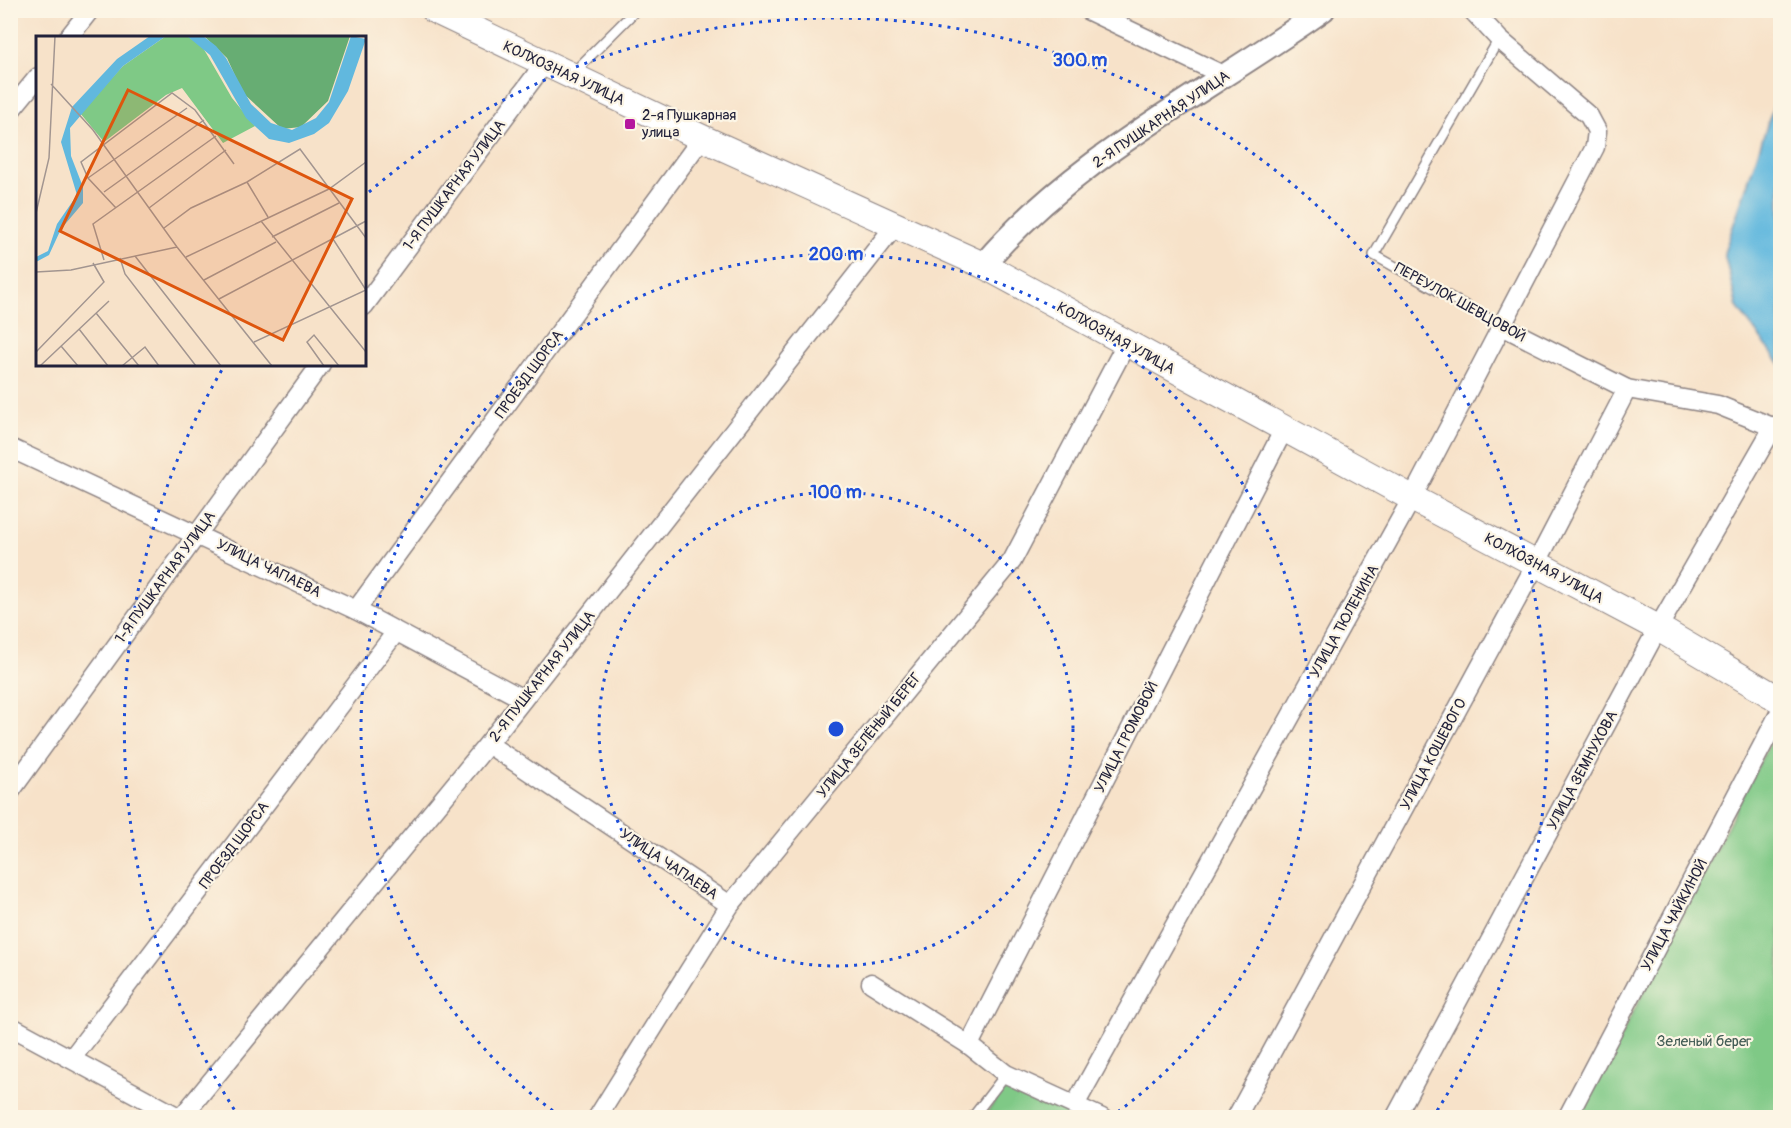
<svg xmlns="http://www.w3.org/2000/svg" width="1791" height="1128" viewBox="0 0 1791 1128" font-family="Pangolin,sans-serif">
	<rect width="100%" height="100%" fill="#fcf5e5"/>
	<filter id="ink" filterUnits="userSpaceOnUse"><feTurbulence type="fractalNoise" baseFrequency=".0167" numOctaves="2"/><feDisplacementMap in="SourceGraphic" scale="12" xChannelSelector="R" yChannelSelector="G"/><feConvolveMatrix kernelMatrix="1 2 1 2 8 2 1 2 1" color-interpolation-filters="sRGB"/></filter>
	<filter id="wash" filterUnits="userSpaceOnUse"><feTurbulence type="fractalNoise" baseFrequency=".008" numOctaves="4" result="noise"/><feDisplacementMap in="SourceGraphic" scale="24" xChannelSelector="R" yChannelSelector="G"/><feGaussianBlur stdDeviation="1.35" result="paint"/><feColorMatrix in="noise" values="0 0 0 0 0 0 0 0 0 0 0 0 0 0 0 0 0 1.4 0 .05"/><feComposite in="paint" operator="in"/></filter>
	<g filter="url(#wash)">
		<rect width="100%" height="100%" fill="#f7e2c9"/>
		<g fill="#7fc986" stroke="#507660" stroke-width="1.5">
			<path d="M 1780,722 L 1780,1117 L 1580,1117 Z"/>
			<path d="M 1009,1081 L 1076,1117 L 983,1118 Z"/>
		</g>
		<path fill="#61b8de" stroke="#426d8c" stroke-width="1.5" d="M 1780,87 L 1780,364 L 1737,307 L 1724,253 Z"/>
	</g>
	<g filter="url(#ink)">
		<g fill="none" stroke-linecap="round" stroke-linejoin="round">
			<g stroke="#8c8282" stroke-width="12">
				<g id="service">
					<path d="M 1499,39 L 1374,255 L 1502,326"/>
					<path d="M 572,74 L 636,10"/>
					<path d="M 972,1118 L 1006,1074"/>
				</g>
			</g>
			<g stroke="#8c8282" stroke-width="21">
				<g id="minor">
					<path d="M 1087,10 L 1225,76"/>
					<path d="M 68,38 L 90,10"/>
					<path d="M 10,111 L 38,77"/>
					<path d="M 364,306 L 544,64"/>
					<path d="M 1502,326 L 1627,389 L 1718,405 L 1780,430"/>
					<path d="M 10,448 L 356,610 L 523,699"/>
					<path d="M 356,610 L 702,138"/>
					<path d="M 488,744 L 730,905"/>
					<path d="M 10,792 L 321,364"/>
					<path d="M 871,983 L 969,1045 L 1006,1074 L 1102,1118"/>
					<path d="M 10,1026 L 180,1118"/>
					<path d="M 969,1045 L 1284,429"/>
					<path d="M 72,1058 L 396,632"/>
					<path d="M 1075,1105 L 1412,498 L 1595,147 L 1597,131 L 1589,116 L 1499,39 L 1472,10"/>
					<path d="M 181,1118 L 488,744 L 894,227"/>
					<path d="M 597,1118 L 730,905 L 1012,561 L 1126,344"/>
					<path d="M 1236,1118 L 1536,564 L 1627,389"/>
					<path d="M 1395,1118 L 1658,628 L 1774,426"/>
					<path d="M 1567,1118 L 1780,712"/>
				</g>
			</g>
			<g stroke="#8c8282" stroke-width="26">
				<path id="tertiary" d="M 983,265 C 1075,156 1208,92 1323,10"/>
			</g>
			<g stroke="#8c8282" stroke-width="28">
				<path id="secondary" d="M 434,10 L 702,138 L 983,265 L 1412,498 L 1658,628 L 1780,700"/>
			</g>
			<use href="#service" stroke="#fff" stroke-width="9"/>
			<use href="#minor" stroke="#fff" stroke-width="18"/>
			<use href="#tertiary" stroke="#fff" stroke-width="22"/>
			<use href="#secondary" stroke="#fff" stroke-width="26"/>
		</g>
	</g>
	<g fill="none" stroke="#1d4ed8" stroke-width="3" stroke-dasharray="3 6">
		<circle cx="836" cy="729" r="237"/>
		<path d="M560 1116A475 475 0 1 1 1112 1116"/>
		<path d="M239 1117A712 712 0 0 1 223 368M369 192A712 712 0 0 1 1433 1117"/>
	</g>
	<rect fill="#b5179e" stroke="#fcf5e5" stroke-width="2" x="624" y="118" width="12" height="12" rx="3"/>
	<g text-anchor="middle" stroke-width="4.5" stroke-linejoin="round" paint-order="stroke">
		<g font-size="15" fill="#22223b" stroke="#fcf5e5">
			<text transform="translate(564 73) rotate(25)" y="5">КОЛХОЗНАЯ УЛИЦА</text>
			<text transform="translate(1161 119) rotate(-34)" y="5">2-Я ПУШКАРНАЯ УЛИЦА</text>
			<text transform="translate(454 185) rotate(-53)" y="5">1-Я ПУШКАРНАЯ УЛИЦА</text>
			<text transform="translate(1460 302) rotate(29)" y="5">ПЕРЕУЛОК ШЕВЦОВОЙ</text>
			<text transform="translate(1116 338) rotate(29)" y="5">КОЛХОЗНАЯ УЛИЦА</text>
			<text transform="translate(529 374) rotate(-54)" y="5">ПРОЕЗД ЩОРСА</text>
			<text transform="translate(269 568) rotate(26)" y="5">УЛИЦА ЧАПАЕВА</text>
			<text transform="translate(1544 568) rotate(28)" y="5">КОЛХОЗНАЯ УЛИЦА</text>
			<text transform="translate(165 577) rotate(-54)" y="5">1-Я ПУШКАРНАЯ УЛИЦА</text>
			<text transform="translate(1344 621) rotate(-61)" y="5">УЛИЦА ТЮЛЕНИНА</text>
			<text transform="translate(542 676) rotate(-52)" y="5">2-Я ПУШКАРНАЯ УЛИЦА</text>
			<text transform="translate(869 735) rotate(-51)" y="5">УЛИЦА ЗЕЛЁНЫЙ БЕРЕГ</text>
			<text transform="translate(1126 737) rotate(-63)" y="5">УЛИЦА ГРОМОВОЙ</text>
			<text transform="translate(1433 754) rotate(-62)" y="5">УЛИЦА КОШЕВОГО</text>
			<text transform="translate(1582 770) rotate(-62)" y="5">УЛИЦА ЗЕМНУХОВА</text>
			<text transform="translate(234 845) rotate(-53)" y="5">ПРОЕЗД ЩОРСА</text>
			<text transform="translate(669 864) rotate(34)" y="5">УЛИЦА ЧАПАЕВА</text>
			<text transform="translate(1674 915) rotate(-62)" y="5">УЛИЦА ЧАЙКИНОЙ</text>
		</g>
		<g font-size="15" fill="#22223b" stroke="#fcf5e5" text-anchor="start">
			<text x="642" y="120">2-я Пушкарная<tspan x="642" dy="17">улица</tspan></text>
		</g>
		<g font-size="15" fill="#435c55" stroke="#fcf5e5">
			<text x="1704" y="1046">Зеленый берег</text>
		</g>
	</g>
	<g transform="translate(36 36)">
		<rect width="330" height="330" fill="#f7e2c9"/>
		<path d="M 130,0 L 151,0 L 166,10 L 196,62 L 219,90 L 187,107 L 146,52 L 130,59 L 68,106 L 44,77 L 87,30 Z" fill="#7fc986"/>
		<path d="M 168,0 L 314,0 L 292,65 L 265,91 L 246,93 L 207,57 L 191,22 Z" fill="#67ad73"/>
		<path d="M 114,0 L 130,0 L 87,30 L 34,92 L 35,120 L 47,151 L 47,167 L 25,193 L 13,219 L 0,226 L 0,221 L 12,215 L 21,188 L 41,159 L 25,106 L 36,71 L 81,23 ZM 151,0 L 167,0 L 180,10 L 190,22 L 215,68 L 235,87 L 256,94 L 280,82 L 293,66 L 315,0 L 330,3 L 312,55 L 293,87 L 278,98 L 253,107 L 233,103 L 210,82 L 174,19 Z" fill="#61b8de"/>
		<path fill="none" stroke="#a29590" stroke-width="1.5" d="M 15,48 L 57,94 L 141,211 L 236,330M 52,142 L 151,72M 211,146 L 232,181M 68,156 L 168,84M 80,172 L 52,142 L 45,126 L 136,57 L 159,74 L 198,128M 113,172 L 190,114M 0,177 L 13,122 L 19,0M 225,185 L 330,316M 128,192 L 155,172 L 211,146 L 264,113 L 330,202M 236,201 L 303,167M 99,220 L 185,330M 150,221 L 293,153 L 330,126M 84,222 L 89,238 L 160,330M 68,224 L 57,188 L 180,100M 0,236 L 35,234 L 141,211M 168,244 L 240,206M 183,263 L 330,185M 60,277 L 103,330M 43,293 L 72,330M 218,306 L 330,254 L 297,203M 25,310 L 42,330M 0,316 L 68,246 L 57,227M 4,330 L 73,265M 86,330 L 109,311 L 123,330M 288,330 L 271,306 L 278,299 L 303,330"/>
		<path fill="#de560e" fill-opacity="0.15" stroke="#de560e" stroke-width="3" d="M 92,54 L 316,163 L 247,304 L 24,195 Z"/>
		<rect width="330" height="330" fill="none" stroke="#22223b" stroke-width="3"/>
	</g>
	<circle cx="836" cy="729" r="9" fill="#1d4ed8" stroke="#fcf5e5" stroke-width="3"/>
	<g font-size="18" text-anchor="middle" font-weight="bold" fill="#1d4ed8" stroke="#fcf5e5" stroke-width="4.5" stroke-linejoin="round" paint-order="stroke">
		<text x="1080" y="66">300 m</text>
		<text x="836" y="260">200 m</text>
		<text x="836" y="498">100 m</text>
	</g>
	<rect width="1791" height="1128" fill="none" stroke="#fcf5e5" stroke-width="36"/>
</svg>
